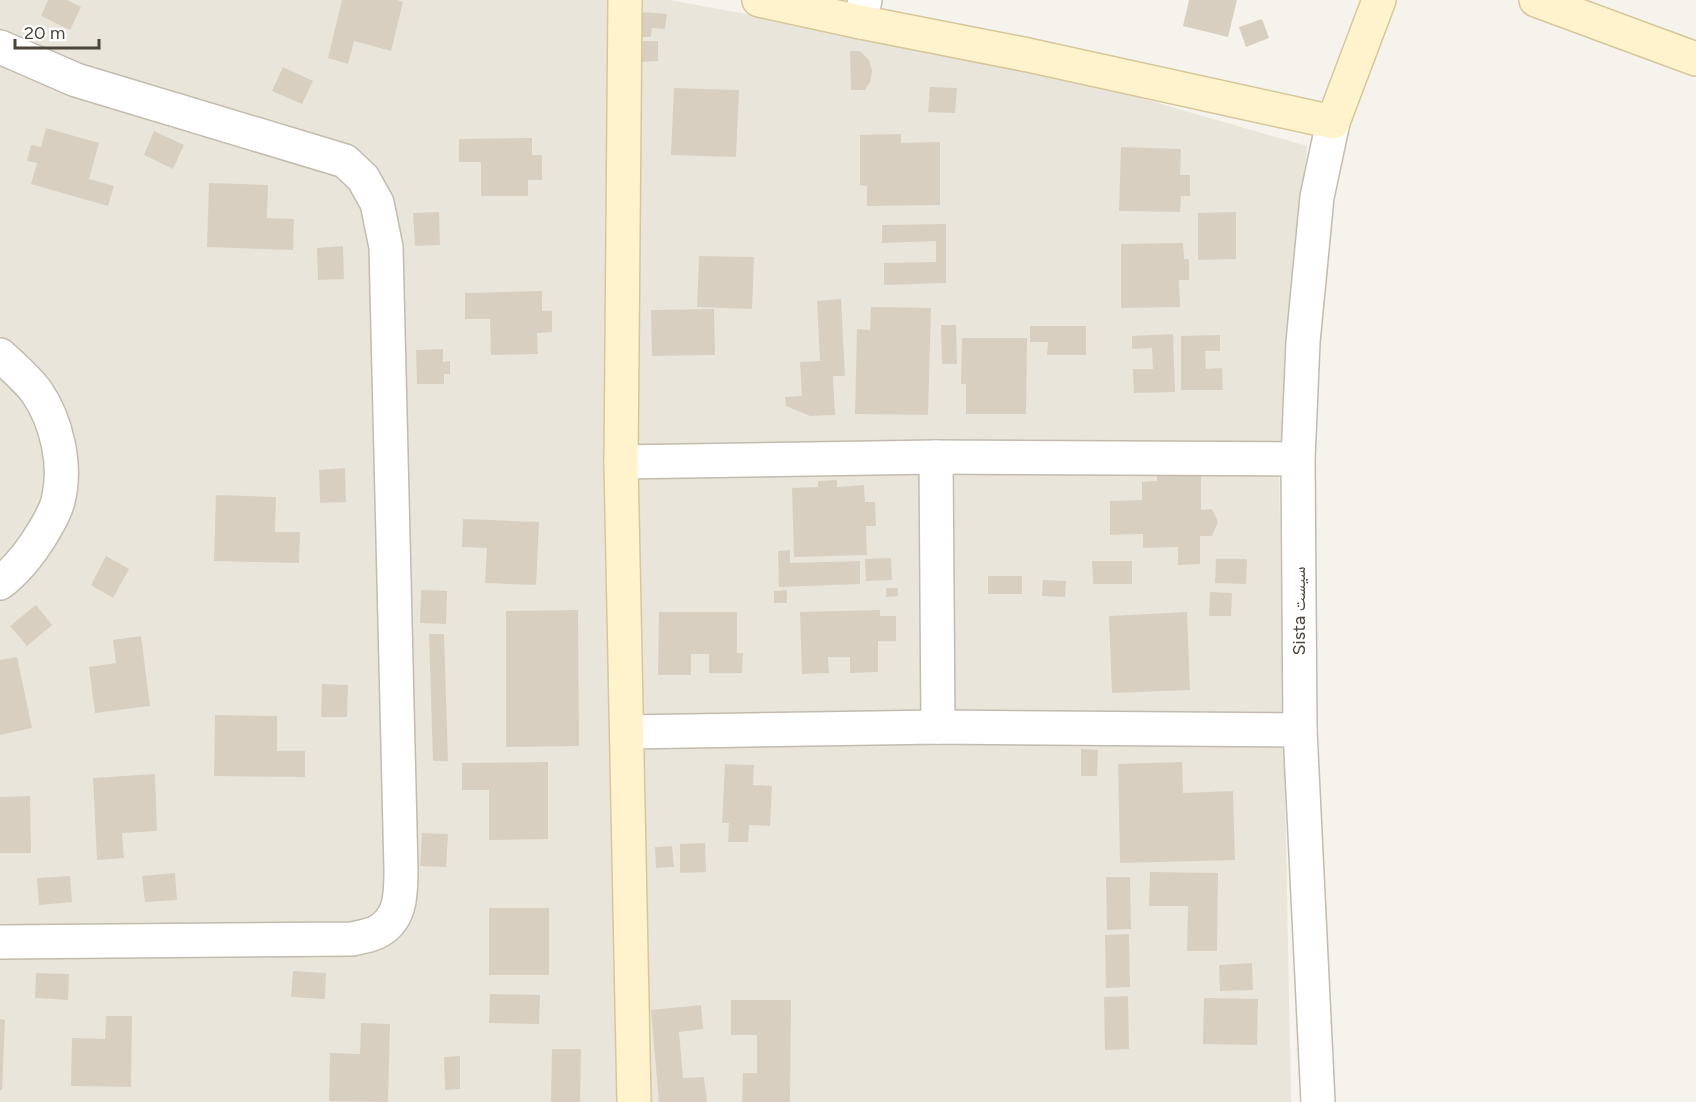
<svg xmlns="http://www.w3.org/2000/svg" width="1696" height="1102" viewBox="0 0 1696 1102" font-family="Figtree,'Noto Naskh Arabic',sans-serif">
	<rect width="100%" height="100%" fill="#f6f3ec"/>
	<path fill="#eae5da" d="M 0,0 L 669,0 L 1030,66 L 1307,146 L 1279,473 L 1291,1102 L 0,1102 Z"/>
	<g fill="#d8cfc1">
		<path d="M 48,0 L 67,0 L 81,7 L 70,30 L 41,16 Z"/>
		<path d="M 342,0 L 397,0 L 403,2 L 391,51 L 354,41 L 348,64 L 328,58 Z"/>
		<path d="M 1189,0 L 1237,0 L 1228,37 L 1183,26 Z"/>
		<path d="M 640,12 L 667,14 L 665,29 L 652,28 L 651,37 L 638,37 Z"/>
		<path d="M 1262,19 L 1269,38 L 1246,47 L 1239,27 Z"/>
		<path d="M 640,41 L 658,41 L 658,61 L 640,62 Z"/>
		<path d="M 850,51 L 860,51 L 869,60 L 872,71 L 870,82 L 865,90 L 851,90 Z"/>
		<path d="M 283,67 L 313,81 L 302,104 L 272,91 Z"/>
		<path d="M 930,87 L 957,88 L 955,113 L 928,112 Z"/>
		<path d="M 674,88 L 739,90 L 736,157 L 671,155 Z"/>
		<path d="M 46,128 L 99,143 L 89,179 L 114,186 L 108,206 L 31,184 L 37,163 L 27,161 L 31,145 L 41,147 Z"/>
		<path d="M 154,131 L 184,145 L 173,169 L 144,155 Z"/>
		<path d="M 901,134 L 901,143 L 940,142 L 940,205 L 867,206 L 867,186 L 860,185 L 860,135 Z"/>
		<path d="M 532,138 L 532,155 L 542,155 L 542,180 L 528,180 L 528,196 L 481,196 L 481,162 L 459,162 L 459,139 Z"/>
		<path d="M 1121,147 L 1181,149 L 1180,175 L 1190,175 L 1190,196 L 1181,196 L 1180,212 L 1119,211 Z"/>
		<path d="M 209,183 L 268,185 L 267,218 L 294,219 L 293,250 L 207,247 Z"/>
		<path d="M 439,212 L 440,245 L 415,246 L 413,213 Z"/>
		<path d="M 1236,212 L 1236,259 L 1198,260 L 1198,213 Z"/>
		<path d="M 946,224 L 946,283 L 884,285 L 884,263 L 936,262 L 936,241 L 882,243 L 882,225 Z"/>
		<path d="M 1183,243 L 1184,259 L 1189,259 L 1189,280 L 1179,280 L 1180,307 L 1121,308 L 1121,244 Z"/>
		<path d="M 343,246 L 344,279 L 318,280 L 317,248 Z"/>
		<path d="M 699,256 L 754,257 L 752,309 L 697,307 Z"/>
		<path d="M 542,291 L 542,311 L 552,311 L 552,332 L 537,333 L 538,354 L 491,355 L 490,319 L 465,319 L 465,293 Z"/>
		<path d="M 841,299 L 845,376 L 833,376 L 835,415 L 810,416 L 786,406 L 785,397 L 802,396 L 800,362 L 820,361 L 817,301 Z"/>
		<path d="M 871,307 L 931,308 L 928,415 L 855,414 L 857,329 L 870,330 Z"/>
		<path d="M 714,309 L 715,355 L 652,356 L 651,310 Z"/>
		<path d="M 941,325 L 956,325 L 957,364 L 942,364 Z"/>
		<path d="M 1030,326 L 1086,326 L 1086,355 L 1047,355 L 1048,342 L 1030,342 Z"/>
		<path d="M 1173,334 L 1175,392 L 1134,393 L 1133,369 L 1153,369 L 1152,348 L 1132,349 L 1132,336 Z"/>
		<path d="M 1220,335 L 1220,351 L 1205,351 L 1206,369 L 1222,368 L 1223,390 L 1181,390 L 1181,336 Z"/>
		<path d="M 962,338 L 1027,338 L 1026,414 L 966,414 L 966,384 L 961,384 Z"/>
		<path d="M 443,349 L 443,362 L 450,361 L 450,374 L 444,374 L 444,384 L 417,384 L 416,350 Z"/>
		<path d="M 345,468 L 346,502 L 320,503 L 319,470 Z"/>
		<path d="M 1201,474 L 1201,510 L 1212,509 L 1218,522 L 1212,536 L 1200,536 L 1200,564 L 1178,565 L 1178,547 L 1143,548 L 1143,534 L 1110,535 L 1110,501 L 1142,500 L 1142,482 L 1157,481 L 1157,475 Z"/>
		<path d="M 837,480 L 837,487 L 864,485 L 865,502 L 875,502 L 876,526 L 866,526 L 867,555 L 794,557 L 792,488 L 818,487 L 818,481 Z"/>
		<path d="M 216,495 L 276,497 L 275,532 L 300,532 L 299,563 L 214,561 Z"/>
		<path d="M 463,519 L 539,522 L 536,585 L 485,583 L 487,548 L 462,547 Z"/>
		<path d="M 790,550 L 790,563 L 860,561 L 860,584 L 779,587 L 778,551 Z"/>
		<path d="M 106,556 L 129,569 L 113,598 L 91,585 Z"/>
		<path d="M 891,558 L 892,580 L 866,581 L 865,559 Z"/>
		<path d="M 1216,559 L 1247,559 L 1246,584 L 1215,583 Z"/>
		<path d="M 1092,561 L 1132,561 L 1132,584 L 1093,584 Z"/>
		<rect x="988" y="576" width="34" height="18"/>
		<path d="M 1043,580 L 1066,581 L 1065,597 L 1042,596 Z"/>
		<path d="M 886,588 L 898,588 L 898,596 L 886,597 Z"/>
		<path d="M 421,590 L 447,591 L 446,624 L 420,623 Z"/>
		<path d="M 787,590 L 787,603 L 774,603 L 774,591 Z"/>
		<path d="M 1210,592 L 1232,593 L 1231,616 L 1209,616 Z"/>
		<path d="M 36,605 L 52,625 L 27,646 L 10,626 Z"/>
		<path d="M 578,610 L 579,746 L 506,747 L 506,611 Z"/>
		<path d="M 880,610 L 880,616 L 896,616 L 896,641 L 878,641 L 878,672 L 850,673 L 850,657 L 828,657 L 829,673 L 802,674 L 800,612 Z"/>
		<path d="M 659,612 L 737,612 L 737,653 L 743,653 L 742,673 L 709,673 L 709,654 L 691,654 L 691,675 L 658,675 Z"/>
		<path d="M 1187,612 L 1190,690 L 1112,693 L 1109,616 Z"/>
		<path d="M 429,634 L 444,634 L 448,761 L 433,761 Z"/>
		<path d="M 141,636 L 150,706 L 95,713 L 89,667 L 116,663 L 113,640 Z"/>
		<path d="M 17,657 L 32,728 L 0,735 L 0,660 Z"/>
		<path d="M 322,684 L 348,685 L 347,717 L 321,717 Z"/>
		<path d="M 215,715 L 277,716 L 277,751 L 305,751 L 305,777 L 214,776 Z"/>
		<path d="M 1081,749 L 1098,750 L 1097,776 L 1081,776 Z"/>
		<path d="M 548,762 L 548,839 L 489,840 L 489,790 L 462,790 L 462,763 Z"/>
		<path d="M 1182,762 L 1183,793 L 1233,791 L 1235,860 L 1120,863 L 1118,764 Z"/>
		<path d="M 725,764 L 754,765 L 753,785 L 772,786 L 770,826 L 749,825 L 748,842 L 728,842 L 729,823 L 722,823 Z"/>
		<path d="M 155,774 L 157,831 L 122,833 L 124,858 L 97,860 L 93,778 Z"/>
		<path d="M 30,796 L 31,853 L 0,853 L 0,797 Z"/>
		<path d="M 422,833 L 448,834 L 446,867 L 420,866 Z"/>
		<path d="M 705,843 L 706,872 L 680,873 L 680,844 Z"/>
		<path d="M 672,846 L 674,867 L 656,868 L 655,847 Z"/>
		<path d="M 1150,872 L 1218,873 L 1217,951 L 1187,951 L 1188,906 L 1149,906 Z"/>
		<path d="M 175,873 L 177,900 L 145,902 L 142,876 Z"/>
		<path d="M 70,876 L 72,902 L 39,905 L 37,878 Z"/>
		<path d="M 1106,877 L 1130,877 L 1131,929 L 1107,930 Z"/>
		<rect x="489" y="908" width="60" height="67"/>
		<path d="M 1129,934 L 1130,987 L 1106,988 L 1105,935 Z"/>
		<path d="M 1252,963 L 1253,990 L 1220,991 L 1219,965 Z"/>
		<path d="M 293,971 L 326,973 L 325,999 L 291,997 Z"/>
		<path d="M 36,973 L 69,974 L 68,1000 L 35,998 Z"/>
		<path d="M 490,994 L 540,995 L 539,1024 L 489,1023 Z"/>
		<path d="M 1128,996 L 1129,1049 L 1105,1050 L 1104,997 Z"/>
		<path d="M 1204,998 L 1258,999 L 1257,1045 L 1203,1044 Z"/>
		<path d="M 731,1000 L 791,1000 L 790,1102 L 742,1102 L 743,1073 L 757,1073 L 757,1035 L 731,1035 Z"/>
		<path d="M 701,1005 L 703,1029 L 679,1032 L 683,1078 L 704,1077 L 707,1102 L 659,1102 L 651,1010 Z"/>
		<path d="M 106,1016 L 132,1016 L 131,1087 L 71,1086 L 72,1038 L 105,1039 Z"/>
		<path d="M 0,1019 L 5,1020 L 2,1090 L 0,1090 Z"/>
		<path d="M 361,1023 L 390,1024 L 388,1102 L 329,1101 L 330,1053 L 360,1054 Z"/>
		<path d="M 552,1049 L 581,1049 L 580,1102 L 551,1102 Z"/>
		<path d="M 460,1056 L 460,1089 L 445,1090 L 444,1057 Z"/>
	</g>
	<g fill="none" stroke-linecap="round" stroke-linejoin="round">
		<g stroke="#c2bbae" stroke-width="36">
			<g id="street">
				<path d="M 860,22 L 865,0"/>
				<path d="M 0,47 L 76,80 L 345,161 L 363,178 L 377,203 L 386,247 L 401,871 C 401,895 401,921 375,933 C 368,936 360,937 352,939 L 0,942"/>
				<path d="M 0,355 C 12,366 26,378 36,391 C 57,421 67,466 58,501 C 55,513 48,524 42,534 C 31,552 17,570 0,583"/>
				<path d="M 936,457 L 938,727"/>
				<path d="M 621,462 L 936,457 L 1298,459"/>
				<path d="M 627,732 L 938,727 L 1300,730"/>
				<path d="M 1318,1102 L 1300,730 L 1298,459 L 1303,342 L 1317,197 L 1333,122"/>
			</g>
		</g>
		<g stroke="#d6c79b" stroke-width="36">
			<g id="secondary">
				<path d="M 625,0 L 621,462 L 634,1102"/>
				<path d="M 759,0 L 860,22 L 1028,55 L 1333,122 L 1379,0"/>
				<path d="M 1536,0 L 1696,59"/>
			</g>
		</g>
		<use href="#street" stroke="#fff" stroke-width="33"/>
		<use href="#secondary" stroke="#fff3cd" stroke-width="33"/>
	</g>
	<g text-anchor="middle" stroke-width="6" stroke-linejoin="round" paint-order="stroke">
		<g font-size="18" fill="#4b4439" stroke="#fff">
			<text transform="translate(1299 611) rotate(-90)" y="6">Sista سيست</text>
		</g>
	</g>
	<path d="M15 39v9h84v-9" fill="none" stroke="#4b4439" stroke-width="3"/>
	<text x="24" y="39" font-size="18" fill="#4b4439" stroke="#ffffff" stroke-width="4.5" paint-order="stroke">20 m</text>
</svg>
